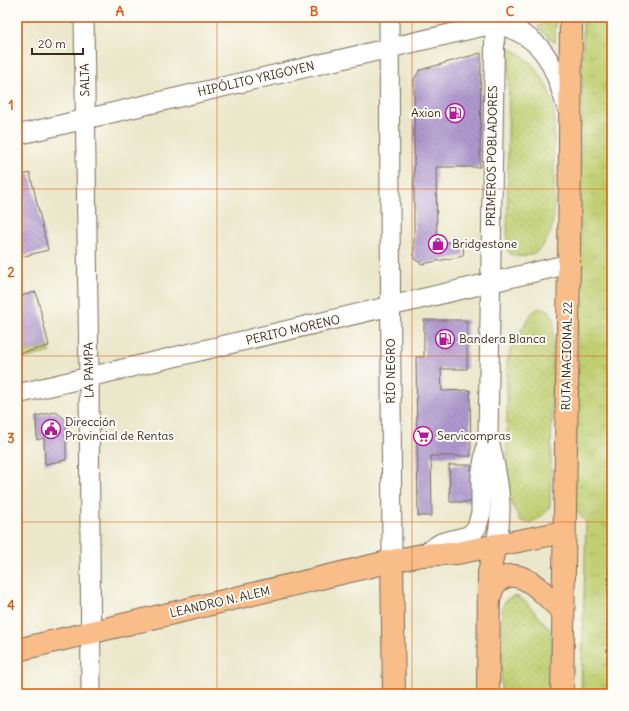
<svg xmlns="http://www.w3.org/2000/svg" width="629" height="711" viewBox="0 0 629 711" font-family="Delius,sans-serif">
	<defs>
		<pattern id="grass-dots" width="8" height="8" patternUnits="userSpaceOnUse"><rect width="8" height="8" fill="#c0cf72"/><path d="M2 2h.1M6 6h.1" fill="none" stroke="#a6b262" stroke-width="1.8" stroke-linecap="round"/></pattern>
		<pattern id="park-tufts" width="24" height="20" patternUnits="userSpaceOnUse"><rect width="24" height="20" fill="#c0cf72"/><path d="M3 7l-1-3M5 7V3M7 7l1-3M15 17l-1-3M17 17v-4M19 17l1-3" fill="none" stroke="#a6b262"/></pattern>
		<pattern id="building-back-hatch" width="6" height="6" patternUnits="userSpaceOnUse"><rect width="6" height="6" fill="#b099cf"/><path d="M-1 5l2 2M0 0l6 6M5-1l2 2" fill="none" stroke="#907da7"/></pattern>
	</defs>
	<rect width="100%" height="100%" fill="#fdfcf7"/>
	<filter id="ink" filterUnits="userSpaceOnUse"><feTurbulence type="fractalNoise" baseFrequency=".025" numOctaves="2"/><feDisplacementMap in="SourceGraphic" scale="8" xChannelSelector="R" yChannelSelector="G"/><feConvolveMatrix kernelMatrix="1 2 1 2 8 2 1 2 1" color-interpolation-filters="sRGB"/></filter>
	<filter id="wash" filterUnits="userSpaceOnUse"><feTurbulence type="fractalNoise" baseFrequency=".012" numOctaves="4" result="noise"/><feDisplacementMap in="SourceGraphic" scale="16" xChannelSelector="R" yChannelSelector="G"/><feGaussianBlur stdDeviation="0.9" result="paint"/><feColorMatrix in="noise" values="0 0 0 0 0 0 0 0 0 0 0 0 0 0 0 0 0 1.4 0 .05"/><feComposite in="paint" operator="in"/></filter>
	<g filter="url(#wash)">
		<rect width="100%" height="100%" fill="#ebe7ca"/>
		<g fill="url(#grass-dots)" stroke="#7e7c48">
			<path d="M 553,17 L 556,17 L 555,43 L 537,27 Z"/>
			<path d="M 509,48 C 534,58 549,84 554,109 L 554,216 C 553,228 548,241 539,250 C 531,257 509,261 507,248 Z"/>
			<path d="M 542,308 L 549,310 L 554,318 L 550,505 C 547,515 529,528 520,520 L 509,498 L 507,486 L 507,363 L 511,347 L 531,314 L 537,309 Z"/>
			<path d="M 49,346 L 50,352 L 17,360 L 17,354 Z"/>
			<path d="M 514,596 L 518,597 L 525,601 L 549,628 L 552,640 L 551,694 L 501,694 L 502,608 L 506,600 Z"/>
		</g>
		<path fill="url(#park-tufts)" stroke="#7e7c48" d="M 583,17 L 612,17 L 612,694 L 581,694 L 586,524 C 584,516 577,515 575,508 Z"/>
		<g id="blocks">
			<g fill="url(#building-back-hatch)">
				<path d="M 481,53 L 480,167 L 436,167 L 437,242 L 461,242 L 464,245 L 463,256 L 422,264 L 414,259 L 414,79 L 420,70 Z"/>
				<path d="M 19,72 L 21,99 L 17,100 L 17,73 Z"/>
				<path d="M 30,173 L 48,250 L 17,258 L 17,232 L 20,231 L 17,219 L 17,176 Z"/>
				<path d="M 36,292 L 49,346 L 17,354 L 17,297 Z"/>
				<path d="M 424,320 L 467,320 L 467,369 L 441,369 L 442,391 L 470,390 L 471,456 L 431,456 L 432,516 L 418,516 L 416,357 L 424,357 Z"/>
				<path d="M 56,412 L 66,420 L 66,460 L 45,464 L 44,438 L 37,440 L 36,416 Z"/>
				<path d="M 449,465 L 471,465 L 472,502 L 450,502 Z"/>
			</g>
		</g>
	</g>
	<g filter="url(#ink)">
		<use href="#blocks" fill-opacity="0" stroke="#796c5a" stroke-width="1"/>
		<g fill="none" stroke-linecap="round" stroke-linejoin="round">
			<g stroke="#796c5a" stroke-width="21">
				<g id="minor">
					<path d="M 84,17 L 89,378 L 91,694"/>
					<path d="M 389,17 L 392,561"/>
					<path d="M 495,24 C 545,35 553,64 567,108"/>
					<path d="M 17,135 L 522,17"/>
					<path d="M 17,394 L 569,264"/>
					<path d="M 495,545 C 506,510 497,471 488,436 L 495,17"/>
					<path d="M 422,555 L 441,543 L 468,536 L 473,532 L 477,527 L 481,513 L 481,476 L 487,441"/>
				</g>
			</g>
			<g stroke="#796c5a" stroke-width="24">
				<g id="major">
					<path d="M 392,561 L 394,694"/>
					<path d="M 489,601 C 491,592 493,582 503,578 C 524,567 549,599 563,612"/>
					<path d="M 17,650 L 392,561 L 422,555 L 457,553 L 564,532"/>
					<path d="M 488,694 L 489,573 L 495,545"/>
				</g>
			</g>
			<g stroke="#796c5a" stroke-width="24">
				<path id="highway" d="M 562,694 L 569,264 L 571,17"/>
			</g>
			<path stroke="#796c5a" stroke-width="2.5" stroke-dasharray="3 3" stroke-linecap="butt" d="M 607,694 L 612,386"/>
			<use href="#minor" stroke="#fff" stroke-width="19"/>
			<use href="#major" stroke="#f8bd89" stroke-width="22"/>
			<use href="#highway" stroke="#f8bd89" stroke-width="22"/>
		</g>
	</g>
	<path fill="none" stroke="#df570d" stroke-width="1" stroke-opacity="0.55" d="M 217,17 L 217,694M 412,17 L 412,694M 17,189 L 612,189M 17,356 L 612,356M 17,522 L 612,522"/>
	<defs>
		<g id="fuel-ring" transform="scale(1)"><circle r="9.5" fill="#fdfcf7" stroke="#b5179e" stroke-width="1.5"/><path d="M-5.5-6h7V0h2V4h1.3V-2.5L3-4.5l.8-.8L6-3V5H2.5V1h-1V6h-7ZM-4.2-4.7v3.2H.2V-4.7Z" fill="#b5179e"/></g>
		<g id="shop-ring" transform="scale(1)"><circle r="9.5" fill="#fdfcf7" stroke="#b5179e" stroke-width="1.5"/><path d="M-5-2.5h2.3a2.7 3.5 0 0 1 5.4 0H5L5.5 6h-11ZM-1.5-2.5h3a1.5 2.3 0 0 0-3 0Z" fill="#b5179e"/></g>
		<g id="civic-ring" transform="scale(1)"><circle r="9.5" fill="#fdfcf7" stroke="#b5179e" stroke-width="1.5"/><path d="M-.6-6.5H3V-4.5H.6V-3L4-1V1h2V6H-6V1h2V-1L-.6-3ZM-1.2 2.5V6h2.4V2.5Z" fill="#b5179e"/></g>
		<g id="supermarket-ring" transform="scale(1)"><circle r="9.5" fill="#fdfcf7" stroke="#b5179e" stroke-width="1.5"/><path d="M-6-5.5h2.5l.6 2H6L4.5 2H-2.5L-4.4-4H-6ZM-1.5 3.2a1.3 1.3 0 1 0 .1 0ZM3 3.2a1.3 1.3 0 1 0 .1 0Z" fill="#b5179e"/></g>
	</defs>
	<g fill-rule="evenodd">
		<use href="#fuel-ring" x="455" y="113"/>
		<use href="#shop-ring" x="438" y="244"/>
		<use href="#fuel-ring" x="445" y="339"/>
		<use href="#civic-ring" x="51" y="429"/>
		<use href="#supermarket-ring" x="423" y="436"/>
	</g>
	<g text-anchor="middle" stroke-width="4" stroke-linejoin="round" paint-order="stroke">
		<g font-size="12" fill="#3b2a1e" stroke="#fdfcf7">
			<text transform="translate(256 79) rotate(-13)" y="4">HIPÓLITO YRIGOYEN</text>
			<text transform="translate(85 80) rotate(-91)" y="4">SALTA</text>
			<text transform="translate(492 156) rotate(-89)" y="4">PRIMEROS POBLADORES</text>
			<text transform="translate(293 330) rotate(-13)" y="4">PERITO MORENO</text>
			<text transform="translate(567 356) rotate(-89)" y="4">RUTA NACIONAL 22</text>
			<text transform="translate(89 370) rotate(-91)" y="4">LA PAMPA</text>
			<text transform="translate(391 371) rotate(-90)" y="4">RÍO NEGRO</text>
			<text transform="translate(220 602) rotate(-13)" y="4">LEANDRO N. ALEM</text>
		</g>
		<g font-size="12" fill="#3b2a1e" stroke="#fdfcf7" text-anchor="start">
			<text x="441" y="117" text-anchor="end">Axion</text>
			<text x="452" y="248">Bridgestone</text>
			<text x="459" y="343">Bandera Blanca</text>
			<text x="65" y="426">Dirección<tspan x="65" dy="14">Provincial de Rentas</tspan></text>
			<text x="437" y="440">Servicompras</text>
		</g>
	</g>
	<rect width="629" height="711" fill="none" stroke="#fdfcf7" stroke-width="44"/>
	<path d="M32 48v6h51v-6" fill="none" stroke="#3b2a1e" stroke-width="2"/>
	<text x="38" y="48" font-size="12" fill="#3b2a1e" stroke="#fdfcf7" stroke-width="3" paint-order="stroke">20 m</text>
	<rect x="22" y="22" width="585" height="667" fill="none" stroke="#df570d" stroke-width="1.5"/>
	<g font-size="13" text-anchor="middle" font-weight="bold" fill="#df570d">
		<text x="120" y="16">A</text>
		<text x="314" y="16">B</text>
		<text x="510" y="16">C</text>
		<text x="11" y="110">1</text>
		<text x="11" y="277">2</text>
		<text x="11" y="443">3</text>
		<text x="11" y="610">4</text>
	</g>
</svg>
